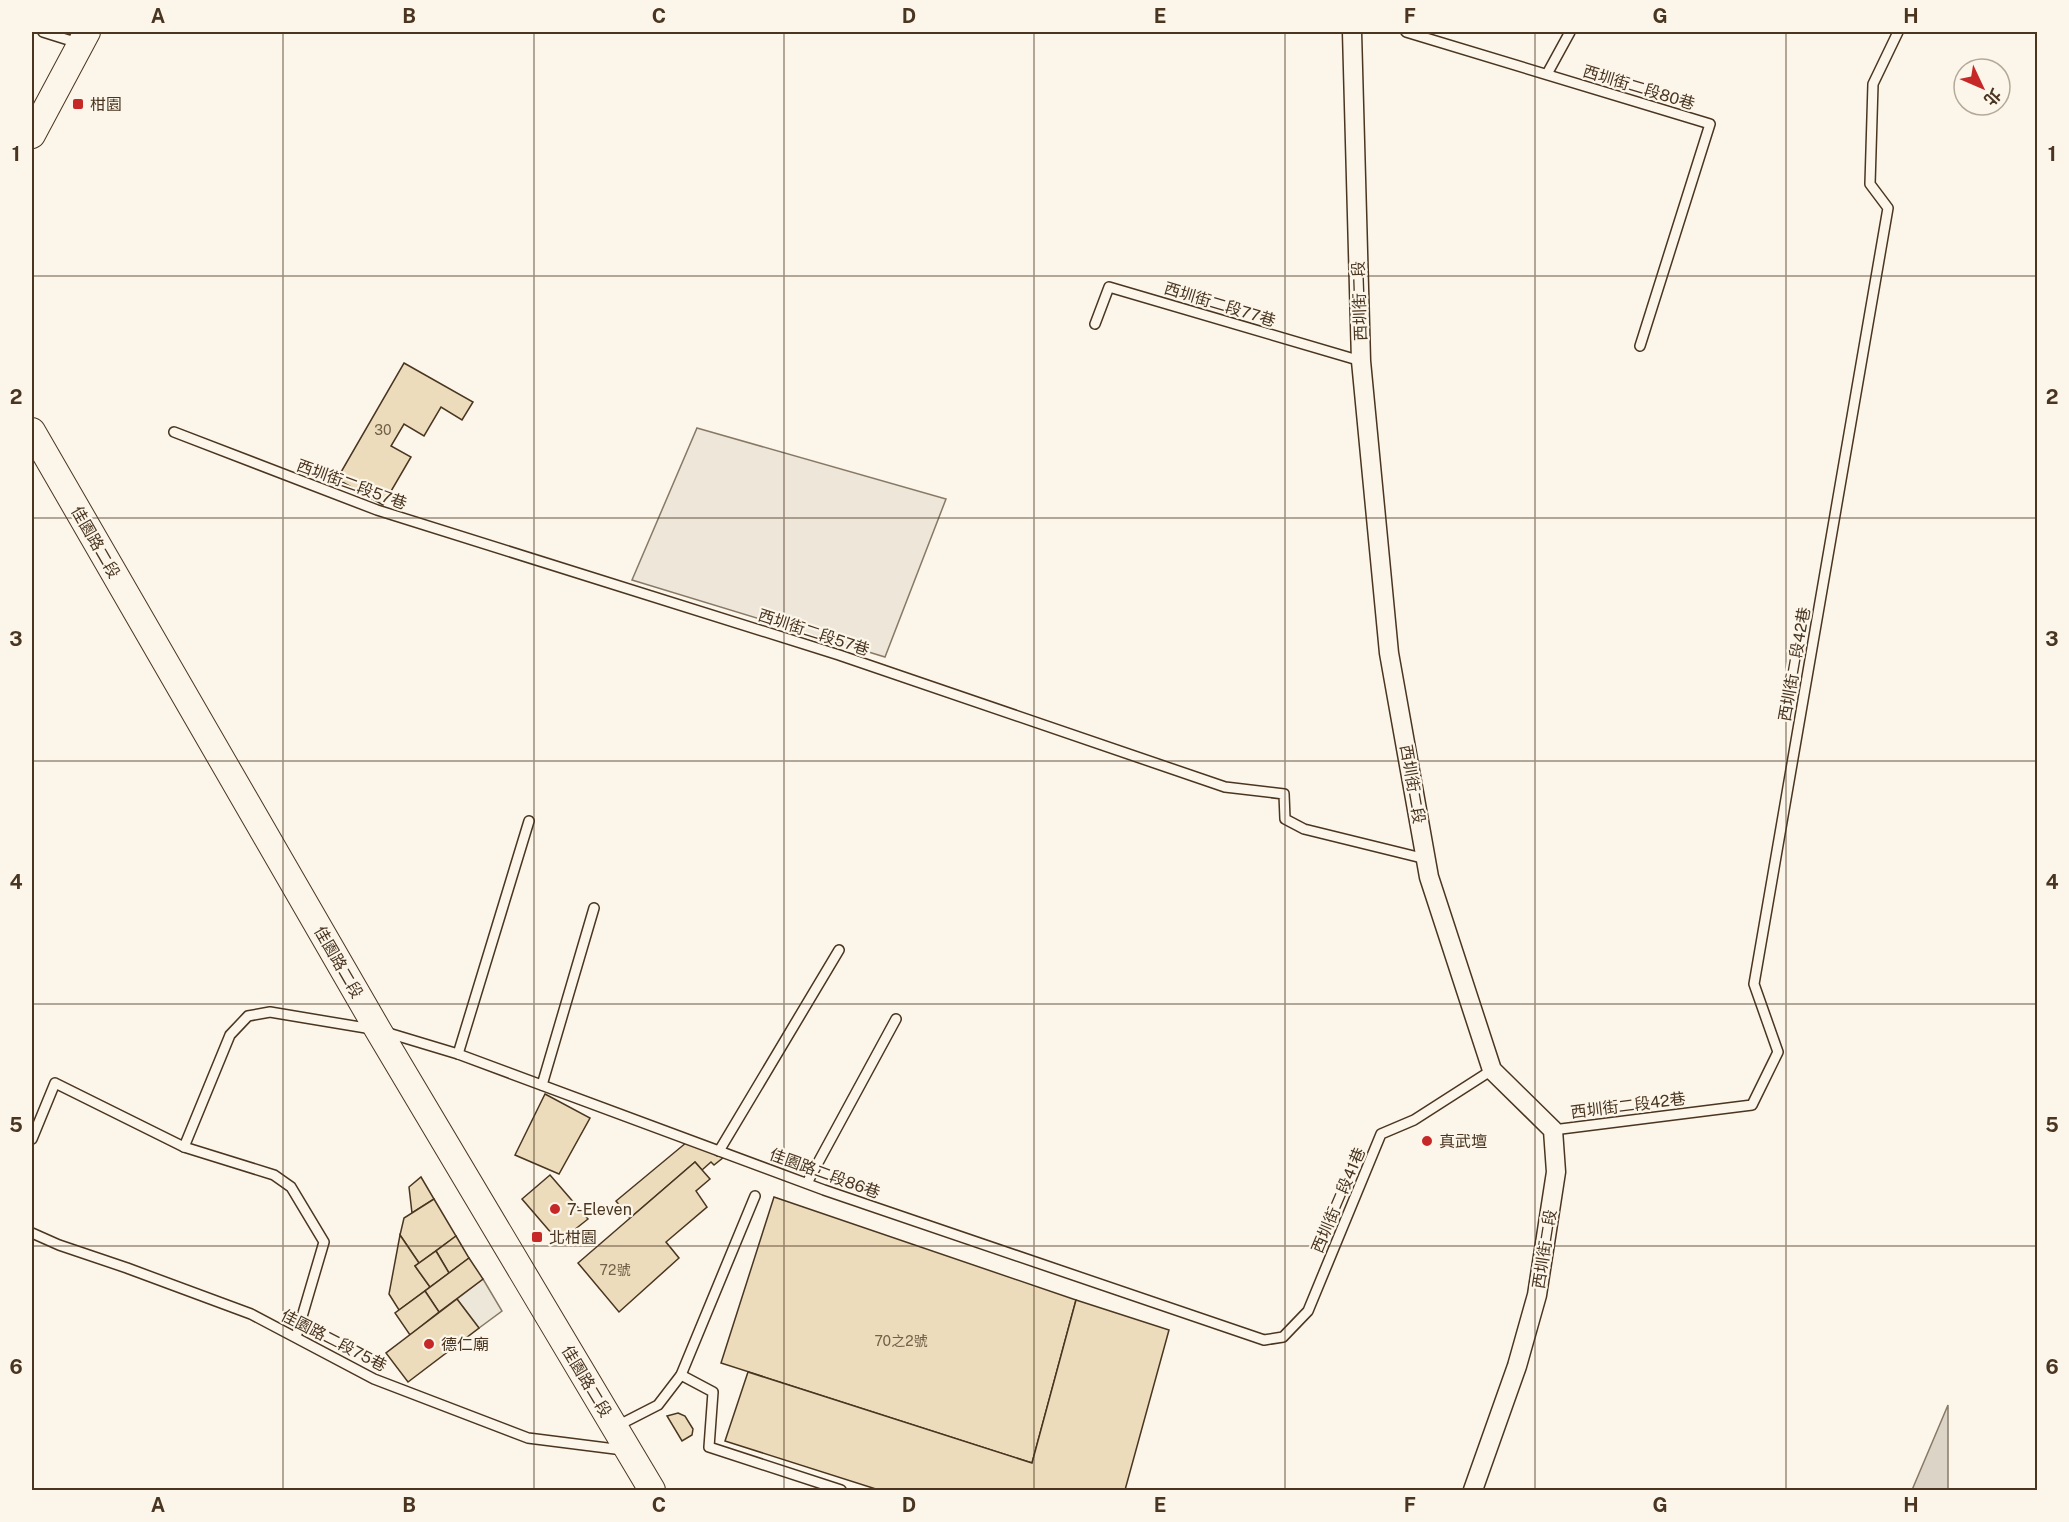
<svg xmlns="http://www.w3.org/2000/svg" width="2069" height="1522" viewBox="0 0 2069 1522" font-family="'Public Sans','Noto Sans TC',sans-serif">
	<rect width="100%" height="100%" fill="#fbf6e9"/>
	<path fill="#ede6d9" stroke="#887966" stroke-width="1.5" d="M 697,428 L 946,499 L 885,657 L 632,580 Z"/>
	<path fill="#ede7d9" stroke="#887966" stroke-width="1.5" d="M 483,1279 L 502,1311 L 479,1328 L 457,1299 Z"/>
	<path fill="#dcd4c6" stroke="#887966" stroke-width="1.5" d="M 1948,1405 L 1948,1490 L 1912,1490 Z"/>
	<g fill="#ecdcbc" stroke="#4a3520" stroke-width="1.5">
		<path d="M 404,363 L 473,402 L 462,420 L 441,407 L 424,436 L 404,424 L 391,446 L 411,457 L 383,505 L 337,479 Z"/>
		<path d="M 545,1094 L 590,1118 L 559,1174 L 515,1155 Z"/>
		<path d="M 687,1142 L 724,1157 L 714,1165 L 711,1162 L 702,1170 L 695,1162 L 630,1218 L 616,1201 Z"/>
		<path d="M 695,1162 L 710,1179 L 696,1191 L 707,1207 L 666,1242 L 679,1258 L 619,1312 L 578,1263 Z"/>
		<path d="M 550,1175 L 588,1219 L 559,1242 L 522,1199 Z"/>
		<path d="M 421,1177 L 434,1199 L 412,1213 L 409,1187 Z"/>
		<path d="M 774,1197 L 1076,1300 L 1032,1463 L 721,1363 Z"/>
		<path d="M 434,1199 L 456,1236 L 419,1263 L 400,1235 L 404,1218 Z"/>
		<path d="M 400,1235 L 419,1263 L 415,1266 L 430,1287 L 399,1310 L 389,1294 Z"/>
		<path d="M 456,1236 L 469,1258 L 449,1273 L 436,1251 Z"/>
		<path d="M 436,1251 L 449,1273 L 430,1287 L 415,1266 Z"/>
		<path d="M 469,1258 L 483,1279 L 439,1312 L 425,1291 Z"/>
		<path d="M 425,1291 L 439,1312 L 410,1335 L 395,1313 Z"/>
		<path d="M 457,1299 L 479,1328 L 408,1382 L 386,1353 Z"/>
		<path d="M 1076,1300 L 1169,1330 L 1125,1490 L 879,1490 L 725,1441 L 748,1372 L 1032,1463 Z"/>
		<path d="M 678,1413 L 685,1416 L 693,1429 L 692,1435 L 682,1441 L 667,1416 Z"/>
	</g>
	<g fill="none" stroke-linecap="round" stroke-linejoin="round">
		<g stroke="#4a3520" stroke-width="12">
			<g id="lane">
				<path d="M 43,32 L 78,43"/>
				<path d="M 1406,32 L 1710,124 L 1640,346"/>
				<path d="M 1547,74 L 1570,32"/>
				<path d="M 1095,324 L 1109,287 L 1361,361"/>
				<path d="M 174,432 L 377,510 L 839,655 L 1225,787 L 1284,794 L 1285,819 L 1304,829 L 1426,859"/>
				<path d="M 385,1032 L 458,1054 L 824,1190 L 1264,1340 L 1283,1337 L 1308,1311 L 1381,1134 L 1414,1120 L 1492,1070"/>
				<path d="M 458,1054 L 529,821"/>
				<path d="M 542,1085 L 594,908"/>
				<path d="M 1553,1130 L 1752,1105 L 1778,1052 L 1754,984 L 1888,208 L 1870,184 L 1873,84 L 1898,32"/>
				<path d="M 32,1139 L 55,1083 L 184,1147 L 274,1175 L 291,1187 L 324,1242 L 296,1337"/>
				<path d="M 184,1147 L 230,1035 L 248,1016 L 270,1012 L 372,1029"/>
				<path d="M 719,1151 L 839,950"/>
				<path d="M 807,1183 L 896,1019"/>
				<path d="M 32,1233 L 59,1245 L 127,1268 L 251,1314 L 374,1379 L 528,1438 L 623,1450"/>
				<path d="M 681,1375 L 713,1392 L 709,1447 L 841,1490"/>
				<path d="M 617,1426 L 658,1405 L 681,1375 L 755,1196"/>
			</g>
		</g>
		<g stroke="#4a3520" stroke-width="21">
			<path id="street" d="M 1352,32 L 1361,361 L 1389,653 L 1429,877 L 1492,1070 L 1553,1130 L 1556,1172 L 1537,1295 L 1517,1366 L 1473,1490"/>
		</g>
		<g stroke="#4a3520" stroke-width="28">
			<g id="secondary">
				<path d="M 32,135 L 87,32"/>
				<path d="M 32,431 L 378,1030 L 652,1490"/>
			</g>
		</g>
		<use href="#lane" stroke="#fbf6e9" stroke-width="9"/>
		<use href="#street" stroke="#fbf6e9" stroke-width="18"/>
		<use href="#secondary" stroke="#fbf6e9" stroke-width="26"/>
	</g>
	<path fill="none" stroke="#4a3520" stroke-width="1.5" stroke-opacity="0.55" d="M 283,32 L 283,1490M 534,32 L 534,1490M 784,32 L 784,1490M 1034,32 L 1034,1490M 1285,32 L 1285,1490M 1535,32 L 1535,1490M 1786,32 L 1786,1490M 32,276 L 2038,276M 32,518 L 2038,518M 32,761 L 2038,761M 32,1004 L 2038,1004M 32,1246 L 2038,1246"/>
	<g fill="#c62828" stroke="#fbf6e9" stroke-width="2">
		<rect x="72" y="98" width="12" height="12" rx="3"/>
		<circle cx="1427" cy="1141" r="6"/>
		<circle cx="555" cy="1209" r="6"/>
		<rect x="531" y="1231" width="12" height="12" rx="3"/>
		<circle cx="429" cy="1344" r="6"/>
	</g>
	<g text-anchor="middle" stroke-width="4.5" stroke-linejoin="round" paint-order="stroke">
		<g font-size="14" fill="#725f47">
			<text x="383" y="435">30</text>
			<text x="615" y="1275">72號</text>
			<text x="901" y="1346">70之2號</text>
		</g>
		<g font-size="16" fill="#4a3520" stroke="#fbf6e9">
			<text transform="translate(1639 87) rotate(17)" y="6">西圳街二段80巷</text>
			<text transform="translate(1359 301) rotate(-92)" y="6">西圳街二段</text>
			<text transform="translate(1220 304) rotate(17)" y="6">西圳街二段77巷</text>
			<text transform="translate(352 484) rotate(20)" y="6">西圳街二段57巷</text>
			<text transform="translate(96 542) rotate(60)" y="6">佳園路二段</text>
			<text transform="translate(814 632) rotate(18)" y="6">西圳街二段57巷</text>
			<text transform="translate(1794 664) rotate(-80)" y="6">西圳街二段42巷</text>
			<text transform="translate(1413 784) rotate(80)" y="6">西圳街二段</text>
			<text transform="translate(339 962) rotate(60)" y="6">佳園路二段</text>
			<text transform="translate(1628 1105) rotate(-7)" y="6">西圳街二段42巷</text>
			<text transform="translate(825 1173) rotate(20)" y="6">佳園路二段86巷</text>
			<text transform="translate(1338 1200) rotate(-67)" y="6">西圳街二段41巷</text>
			<text transform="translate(1544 1249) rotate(-81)" y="6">西圳街二段</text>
			<text transform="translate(334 1340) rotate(27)" y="6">佳園路二段75巷</text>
			<text transform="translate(587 1381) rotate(59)" y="6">佳園路二段</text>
		</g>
		<g font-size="16" fill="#4a3520" stroke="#fbf6e9" text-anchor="start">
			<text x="90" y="110">柑園</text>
			<text x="1439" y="1147">真武壇</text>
			<text x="567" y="1215">7-Eleven</text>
			<text x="549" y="1243">北柑園</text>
			<text x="441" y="1350">德仁廟</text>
		</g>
	</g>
	<rect width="2069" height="1522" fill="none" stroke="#fbf6e9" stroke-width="66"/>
	<g transform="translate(1982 87) rotate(134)"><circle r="28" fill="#fbf6e9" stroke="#b4a999" stroke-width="1.5"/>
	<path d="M0-4.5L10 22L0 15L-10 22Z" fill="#c62828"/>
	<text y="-9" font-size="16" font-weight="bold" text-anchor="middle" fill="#4a3520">北</text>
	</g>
	<rect x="33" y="33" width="2003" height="1456" fill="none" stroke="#4a3520" stroke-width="2"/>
	<g font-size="20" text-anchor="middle" font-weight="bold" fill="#4a3520">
		<text x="158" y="23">A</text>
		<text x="409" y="23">B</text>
		<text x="659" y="23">C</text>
		<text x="909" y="23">D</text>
		<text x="1160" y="23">E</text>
		<text x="1410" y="23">F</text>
		<text x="1660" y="23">G</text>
		<text x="1911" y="23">H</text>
		<text x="16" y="161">1</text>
		<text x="2052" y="161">1</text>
		<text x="16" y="404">2</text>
		<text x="2052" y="404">2</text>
		<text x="16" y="646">3</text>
		<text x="2052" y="646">3</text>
		<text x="16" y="889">4</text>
		<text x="2052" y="889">4</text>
		<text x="16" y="1132">5</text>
		<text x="2052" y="1132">5</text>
		<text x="16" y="1374">6</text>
		<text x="2052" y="1374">6</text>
		<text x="158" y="1512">A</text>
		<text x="409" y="1512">B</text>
		<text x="659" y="1512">C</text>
		<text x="909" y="1512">D</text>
		<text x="1160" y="1512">E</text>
		<text x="1410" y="1512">F</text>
		<text x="1660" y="1512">G</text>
		<text x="1911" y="1512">H</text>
	</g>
</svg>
